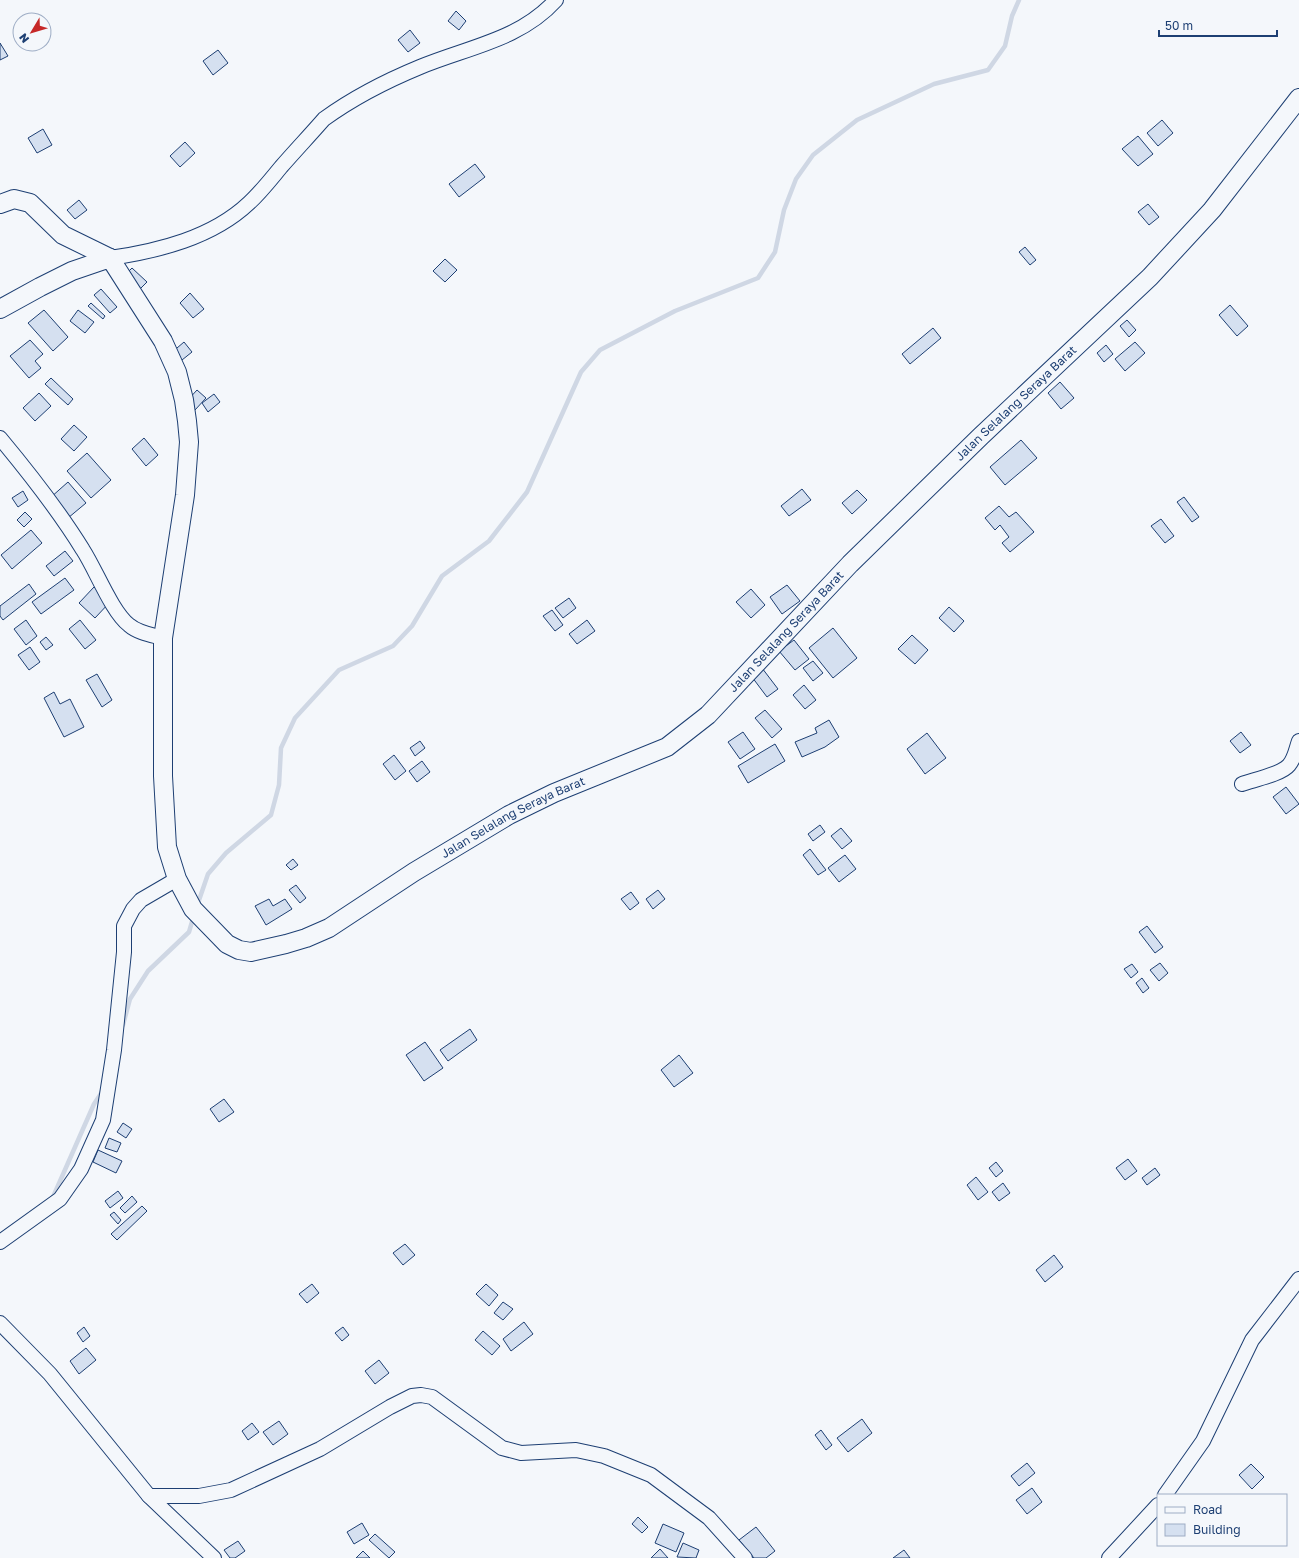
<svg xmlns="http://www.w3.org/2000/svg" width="1299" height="1558" viewBox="0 0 1299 1558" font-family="'Golos Text',sans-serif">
	<rect width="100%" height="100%" fill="#f4f7fb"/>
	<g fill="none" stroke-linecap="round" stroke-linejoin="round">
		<g stroke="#cfd7e4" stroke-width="4.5">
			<path d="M 197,906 L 208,874 L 226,853 L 271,815 L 279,785 L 281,748 L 295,718 L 339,670 L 393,646 L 412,626 L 442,576 L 489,541 L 527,492 L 581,372 L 600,350 L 675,311 L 758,278 L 775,252 L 784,210 L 796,179 L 813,155 L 857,120 L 934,84 L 988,70 L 1005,46 L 1012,16 L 1019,0"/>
			<path d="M 123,1025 L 130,999 L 148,971 L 189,932 L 194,915"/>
			<path d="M 53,1197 L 94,1104 L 102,1092"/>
		</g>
	</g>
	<g fill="#d5e0f0" stroke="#1d3f73">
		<path d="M 456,11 L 466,21 L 459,30 L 448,21 Z"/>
		<path d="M 410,30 L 420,43 L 408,52 L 398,40 Z"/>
		<path d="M 0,43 L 8,56 L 0,60 Z"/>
		<path d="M 218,50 L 228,63 L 213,75 L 203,61 Z"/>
		<path d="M 1162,120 L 1173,133 L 1158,146 L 1147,133 Z"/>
		<path d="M 43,129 L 52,145 L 37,153 L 28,138 Z"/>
		<path d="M 1138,136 L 1153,154 L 1138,166 L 1122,149 Z"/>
		<path d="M 185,142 L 195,153 L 180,167 L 170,156 Z"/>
		<path d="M 475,164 L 485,177 L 459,197 L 449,184 Z"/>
		<path d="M 79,200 L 87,210 L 75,219 L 67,210 Z"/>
		<path d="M 1148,204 L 1159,217 L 1149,225 L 1138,212 Z"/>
		<path d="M 1025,247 L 1036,260 L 1030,265 L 1019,252 Z"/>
		<path d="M 445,259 L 457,270 L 445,282 L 433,271 Z"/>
		<path d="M 132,268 L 147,282 L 138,291 L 123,277 Z"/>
		<path d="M 101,289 L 117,307 L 110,313 L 94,295 Z"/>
		<path d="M 190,293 L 204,309 L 193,318 L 180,303 Z"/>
		<path d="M 91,303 L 105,316 L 103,319 L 88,306 Z"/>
		<path d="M 1230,305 L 1248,326 L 1237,336 L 1219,315 Z"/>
		<path d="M 44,310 L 68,337 L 53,351 L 28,323 Z"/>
		<path d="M 78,310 L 94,322 L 85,333 L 70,321 Z"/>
		<path d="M 1127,320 L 1136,330 L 1129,337 L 1120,326 Z"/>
		<path d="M 933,328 L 941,338 L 910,364 L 902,354 Z"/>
		<path d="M 30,340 L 43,354 L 35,361 L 41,368 L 29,378 L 10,356 Z"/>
		<path d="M 184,342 L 192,352 L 177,364 L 170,354 Z"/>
		<path d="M 1135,342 L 1145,353 L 1125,371 L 1115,359 Z"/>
		<path d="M 1106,345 L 1113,354 L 1104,362 L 1097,353 Z"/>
		<path d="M 51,378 L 73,399 L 68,405 L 45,384 Z"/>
		<path d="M 1060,382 L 1074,398 L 1061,409 L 1048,393 Z"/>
		<path d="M 197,390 L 206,398 L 195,410 L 186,402 Z"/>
		<path d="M 39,393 L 51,406 L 35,421 L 23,408 Z"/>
		<path d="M 214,394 L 220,402 L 208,412 L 202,403 Z"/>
		<path d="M 74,425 L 87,437 L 74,451 L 61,439 Z"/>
		<path d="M 144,438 L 158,455 L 146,466 L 132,449 Z"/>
		<path d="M 1021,440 L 1037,458 L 1005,485 L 990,467 Z"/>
		<path d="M 87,453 L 111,480 L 91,498 L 67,471 Z"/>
		<path d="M 68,482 L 86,503 L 68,518 L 50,498 Z"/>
		<path d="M 802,489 L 811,500 L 789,516 L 781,506 Z"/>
		<path d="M 857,490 L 867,500 L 852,514 L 842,503 Z"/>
		<path d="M 23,491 L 28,500 L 18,507 L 12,498 Z"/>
		<path d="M 1184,497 L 1199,517 L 1192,522 L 1177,502 Z"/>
		<path d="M 999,506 L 1009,517 L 1016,512 L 1034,532 L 1010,552 L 1002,543 L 1009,537 L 1000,525 L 995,530 L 985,518 Z"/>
		<path d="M 25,512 L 32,519 L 24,527 L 17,520 Z"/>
		<path d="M 1161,519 L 1174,536 L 1165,543 L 1151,526 Z"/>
		<path d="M 31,530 L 42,543 L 12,569 L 1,555 Z"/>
		<path d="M 65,551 L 73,561 L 54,576 L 46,566 Z"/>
		<path d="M 65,578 L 74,590 L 41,614 L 32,602 Z"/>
		<path d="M 29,584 L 36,594 L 3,620 L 0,616 L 0,606 Z"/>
		<path d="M 787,585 L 800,601 L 782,614 L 770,597 Z"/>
		<path d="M 94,587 L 110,602 L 95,618 L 79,603 Z"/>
		<path d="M 751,589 L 765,605 L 751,618 L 736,602 Z"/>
		<path d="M 569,598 L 576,608 L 563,618 L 555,608 Z"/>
		<path d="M 949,607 L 964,621 L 954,632 L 939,618 Z"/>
		<path d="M 552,610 L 563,625 L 555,631 L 543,616 Z"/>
		<path d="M 26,620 L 37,636 L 26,645 L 14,629 Z"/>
		<path d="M 80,620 L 96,640 L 85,649 L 69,629 Z"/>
		<path d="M 587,620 L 595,631 L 577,644 L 569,634 Z"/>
		<path d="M 833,628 L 857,658 L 833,678 L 809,648 Z"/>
		<path d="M 912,635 L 928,650 L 915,664 L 898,649 Z"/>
		<path d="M 46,637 L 53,645 L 46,650 L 40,642 Z"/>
		<path d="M 794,640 L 809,659 L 795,670 L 779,651 Z"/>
		<path d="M 30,647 L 40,662 L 29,670 L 18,655 Z"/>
		<path d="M 813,661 L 823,673 L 813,681 L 803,668 Z"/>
		<path d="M 762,668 L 778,689 L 767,697 L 752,677 Z"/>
		<path d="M 97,674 L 112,700 L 102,707 L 86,680 Z"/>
		<path d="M 804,685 L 816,700 L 805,709 L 793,695 Z"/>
		<path d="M 54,692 L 60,704 L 70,699 L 84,727 L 64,737 L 44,698 Z"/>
		<path d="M 765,710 L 782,729 L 772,738 L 755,718 Z"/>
		<path d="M 829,720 L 839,737 L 825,747 L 802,757 L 795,742 L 817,733 L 815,728 Z"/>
		<path d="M 743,732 L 755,749 L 740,759 L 728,742 Z"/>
		<path d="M 1241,732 L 1251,745 L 1240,753 L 1230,741 Z"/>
		<path d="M 927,733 L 946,758 L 925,774 L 907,749 Z"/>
		<path d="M 420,741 L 425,748 L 415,756 L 410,748 Z"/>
		<path d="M 775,744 L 785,761 L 748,783 L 738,766 Z"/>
		<path d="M 394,755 L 406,771 L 395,780 L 383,764 Z"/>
		<path d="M 422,761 L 430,772 L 417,782 L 409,771 Z"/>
		<path d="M 1286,787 L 1299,804 L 1286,814 L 1273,797 Z"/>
		<path d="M 820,825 L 825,832 L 813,841 L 808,834 Z"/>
		<path d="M 841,828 L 852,841 L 842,849 L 831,836 Z"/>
		<path d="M 810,849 L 826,870 L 818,875 L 803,855 Z"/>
		<path d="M 845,855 L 856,869 L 839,882 L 828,868 Z"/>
		<path d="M 293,859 L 298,865 L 291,870 L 286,865 Z"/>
		<path d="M 296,885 L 306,898 L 300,903 L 289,890 Z"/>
		<path d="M 658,890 L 665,899 L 653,909 L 646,899 Z"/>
		<path d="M 631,892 L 639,903 L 630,910 L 621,899 Z"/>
		<path d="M 269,899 L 273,906 L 285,899 L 292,909 L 266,925 L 255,906 Z"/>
		<path d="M 1147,926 L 1163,947 L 1155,953 L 1139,932 Z"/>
		<path d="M 1160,963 L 1168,973 L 1159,981 L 1150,970 Z"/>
		<path d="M 1132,964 L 1138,972 L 1131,978 L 1124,969 Z"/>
		<path d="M 1142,978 L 1149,988 L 1143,993 L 1136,983 Z"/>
		<path d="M 470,1029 L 477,1040 L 448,1061 L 440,1050 Z"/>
		<path d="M 425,1042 L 443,1068 L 424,1081 L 406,1055 Z"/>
		<path d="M 679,1055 L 693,1073 L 674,1087 L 661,1070 Z"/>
		<path d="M 224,1099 L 234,1112 L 219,1122 L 210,1109 Z"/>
		<path d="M 123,1123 L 132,1129 L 126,1138 L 117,1132 Z"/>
		<path d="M 109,1138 L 121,1143 L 117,1152 L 105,1148 Z"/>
		<path d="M 98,1150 L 122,1161 L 116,1173 L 93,1162 Z"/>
		<path d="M 1128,1159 L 1137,1171 L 1125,1180 L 1116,1168 Z"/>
		<path d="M 996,1162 L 1003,1171 L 996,1177 L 989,1168 Z"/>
		<path d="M 1155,1168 L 1160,1175 L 1147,1185 L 1142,1178 Z"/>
		<path d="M 976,1177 L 988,1192 L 978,1200 L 967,1185 Z"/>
		<path d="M 1003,1183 L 1010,1193 L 999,1201 L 992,1192 Z"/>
		<path d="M 118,1191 L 123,1198 L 110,1208 L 105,1201 Z"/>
		<path d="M 132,1196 L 137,1202 L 125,1213 L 120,1208 Z"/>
		<path d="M 142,1206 L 147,1211 L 117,1240 L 111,1234 Z"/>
		<path d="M 114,1212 L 121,1220 L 118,1224 L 110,1215 Z"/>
		<path d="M 405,1244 L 415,1255 L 403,1265 L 393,1253 Z"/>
		<path d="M 1054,1255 L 1063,1267 L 1045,1282 L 1036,1270 Z"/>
		<path d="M 312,1284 L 319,1293 L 307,1303 L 299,1294 Z"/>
		<path d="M 486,1284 L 498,1295 L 489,1306 L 476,1294 Z"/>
		<path d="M 503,1302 L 513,1309 L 503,1320 L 494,1313 Z"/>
		<path d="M 524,1322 L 533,1334 L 511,1351 L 503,1339 Z"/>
		<path d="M 84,1327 L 90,1336 L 83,1342 L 77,1333 Z"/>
		<path d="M 343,1327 L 349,1335 L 342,1341 L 335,1333 Z"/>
		<path d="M 483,1331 L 500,1346 L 492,1355 L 475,1340 Z"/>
		<path d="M 86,1348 L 96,1360 L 79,1374 L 70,1361 Z"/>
		<path d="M 379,1360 L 389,1373 L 375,1384 L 365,1371 Z"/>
		<path d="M 862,1419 L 872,1433 L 848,1452 L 837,1438 Z"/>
		<path d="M 279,1421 L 288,1434 L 273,1445 L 263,1432 Z"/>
		<path d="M 252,1423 L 259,1432 L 248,1440 L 242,1431 Z"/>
		<path d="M 821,1430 L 832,1445 L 826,1450 L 815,1435 Z"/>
		<path d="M 1027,1463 L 1035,1473 L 1019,1486 L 1011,1476 Z"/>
		<path d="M 1251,1464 L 1264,1477 L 1252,1489 L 1239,1475 Z"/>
		<path d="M 1032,1488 L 1042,1502 L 1027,1514 L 1016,1500 Z"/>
		<path d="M 638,1517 L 648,1527 L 642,1533 L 632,1524 Z"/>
		<path d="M 362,1523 L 369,1535 L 354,1544 L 347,1532 Z"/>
		<path d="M 663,1524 L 684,1533 L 676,1552 L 655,1543 Z"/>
		<path d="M 756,1527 L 775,1551 L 766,1558 L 754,1558 L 739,1540 Z"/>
		<path d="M 375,1534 L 395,1552 L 389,1558 L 369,1540 Z"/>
		<path d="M 238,1541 L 245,1551 L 235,1558 L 230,1558 L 224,1550 Z"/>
		<path d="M 683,1543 L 699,1550 L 696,1558 L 677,1557 Z"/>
		<path d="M 660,1549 L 668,1558 L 651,1558 Z"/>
		<path d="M 904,1550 L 910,1558 L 893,1558 Z"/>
		<path d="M 363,1551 L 370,1558 L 356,1558 Z"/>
	</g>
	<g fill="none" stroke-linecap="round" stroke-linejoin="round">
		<g stroke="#1d3f73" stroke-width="16">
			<g id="minor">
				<path d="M 110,258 C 158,251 212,238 249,203 C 261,192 271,179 281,167 C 295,151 310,135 324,119 C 353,98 386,81 420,67 C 468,47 520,40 556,0"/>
				<path d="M 0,438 C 30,474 59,511 83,550 C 96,570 112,612 129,625 C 138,633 152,635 163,638"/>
				<path d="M 1242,784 C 1253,780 1282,774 1289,765 C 1295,758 1296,749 1299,741"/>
				<path d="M 0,1242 L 60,1199 L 81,1169 L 103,1120 L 114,1050 L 124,952 L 124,926 L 133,909 L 141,900 L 177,879"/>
				<path d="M 0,1323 L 50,1374 L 149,1496 L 199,1496 L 231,1490 L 320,1449 L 390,1407 L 412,1396 L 421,1395 L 432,1397 L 502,1448 L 521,1453 L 576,1450 L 604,1456 L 651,1475 L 709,1518 L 745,1558"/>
				<path d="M 1165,1495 L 1203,1441 L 1252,1340 L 1299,1279"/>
				<path d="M 149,1496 L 214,1558"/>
				<path d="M 1109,1558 L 1158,1505"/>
			</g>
		</g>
		<g stroke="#1d3f73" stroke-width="20">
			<g id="tertiary">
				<path d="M 0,204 L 14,199 L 30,203 L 63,235 L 110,258"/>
				<path id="s1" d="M 0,309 L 40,287 L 72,271 L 110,258 L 163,341 L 177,372 L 184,400 L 187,421 L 189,442 L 185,495 L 163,638 L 163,776 L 167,847 L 177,879 L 193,909 L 227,944 L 239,950 L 251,952 L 286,944 L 306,938 L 329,928 L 414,872 L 509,815 L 554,793 L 667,747 L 708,715 L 850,564 L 981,436 L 1150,277 L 1212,210 L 1299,98"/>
			</g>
		</g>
		<use href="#minor" stroke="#f4f7fb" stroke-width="14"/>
		<use href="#tertiary" stroke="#f4f7fb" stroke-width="18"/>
	</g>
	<g text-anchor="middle" stroke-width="3" stroke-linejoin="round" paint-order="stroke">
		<g font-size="12" fill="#1d3f73" stroke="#f4f7fb">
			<text dy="4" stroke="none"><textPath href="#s1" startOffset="1831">Jalan Selalang Seraya Barat</textPath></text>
			<text dy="4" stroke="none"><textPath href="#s1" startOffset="1507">Jalan Selalang Seraya Barat</textPath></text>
			<text dy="4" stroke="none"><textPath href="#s1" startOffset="1171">Jalan Selalang Seraya Barat</textPath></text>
		</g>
	</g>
	<rect x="1157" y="1494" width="130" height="52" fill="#f4f7fb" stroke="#9eadc5"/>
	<rect x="1165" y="1507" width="20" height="6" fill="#f4f7fb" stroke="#9eadc5"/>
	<text x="1193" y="1514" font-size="12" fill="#1d3f73">Road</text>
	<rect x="1165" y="1524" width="20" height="12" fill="#d5e0f0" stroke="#9eadc5"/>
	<text x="1193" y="1534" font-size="12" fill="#1d3f73">Building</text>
	<g transform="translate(32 32) rotate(232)"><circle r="19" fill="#f4f7fb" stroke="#9eadc5"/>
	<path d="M0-3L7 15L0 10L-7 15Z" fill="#c62828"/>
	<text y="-6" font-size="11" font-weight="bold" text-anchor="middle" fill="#1d3f73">N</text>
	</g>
	<path d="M1159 30v6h118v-6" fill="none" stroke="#1d3f73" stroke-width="2"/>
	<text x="1165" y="30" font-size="12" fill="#1d3f73" stroke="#f4f7fb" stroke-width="3" paint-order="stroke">50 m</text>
</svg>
